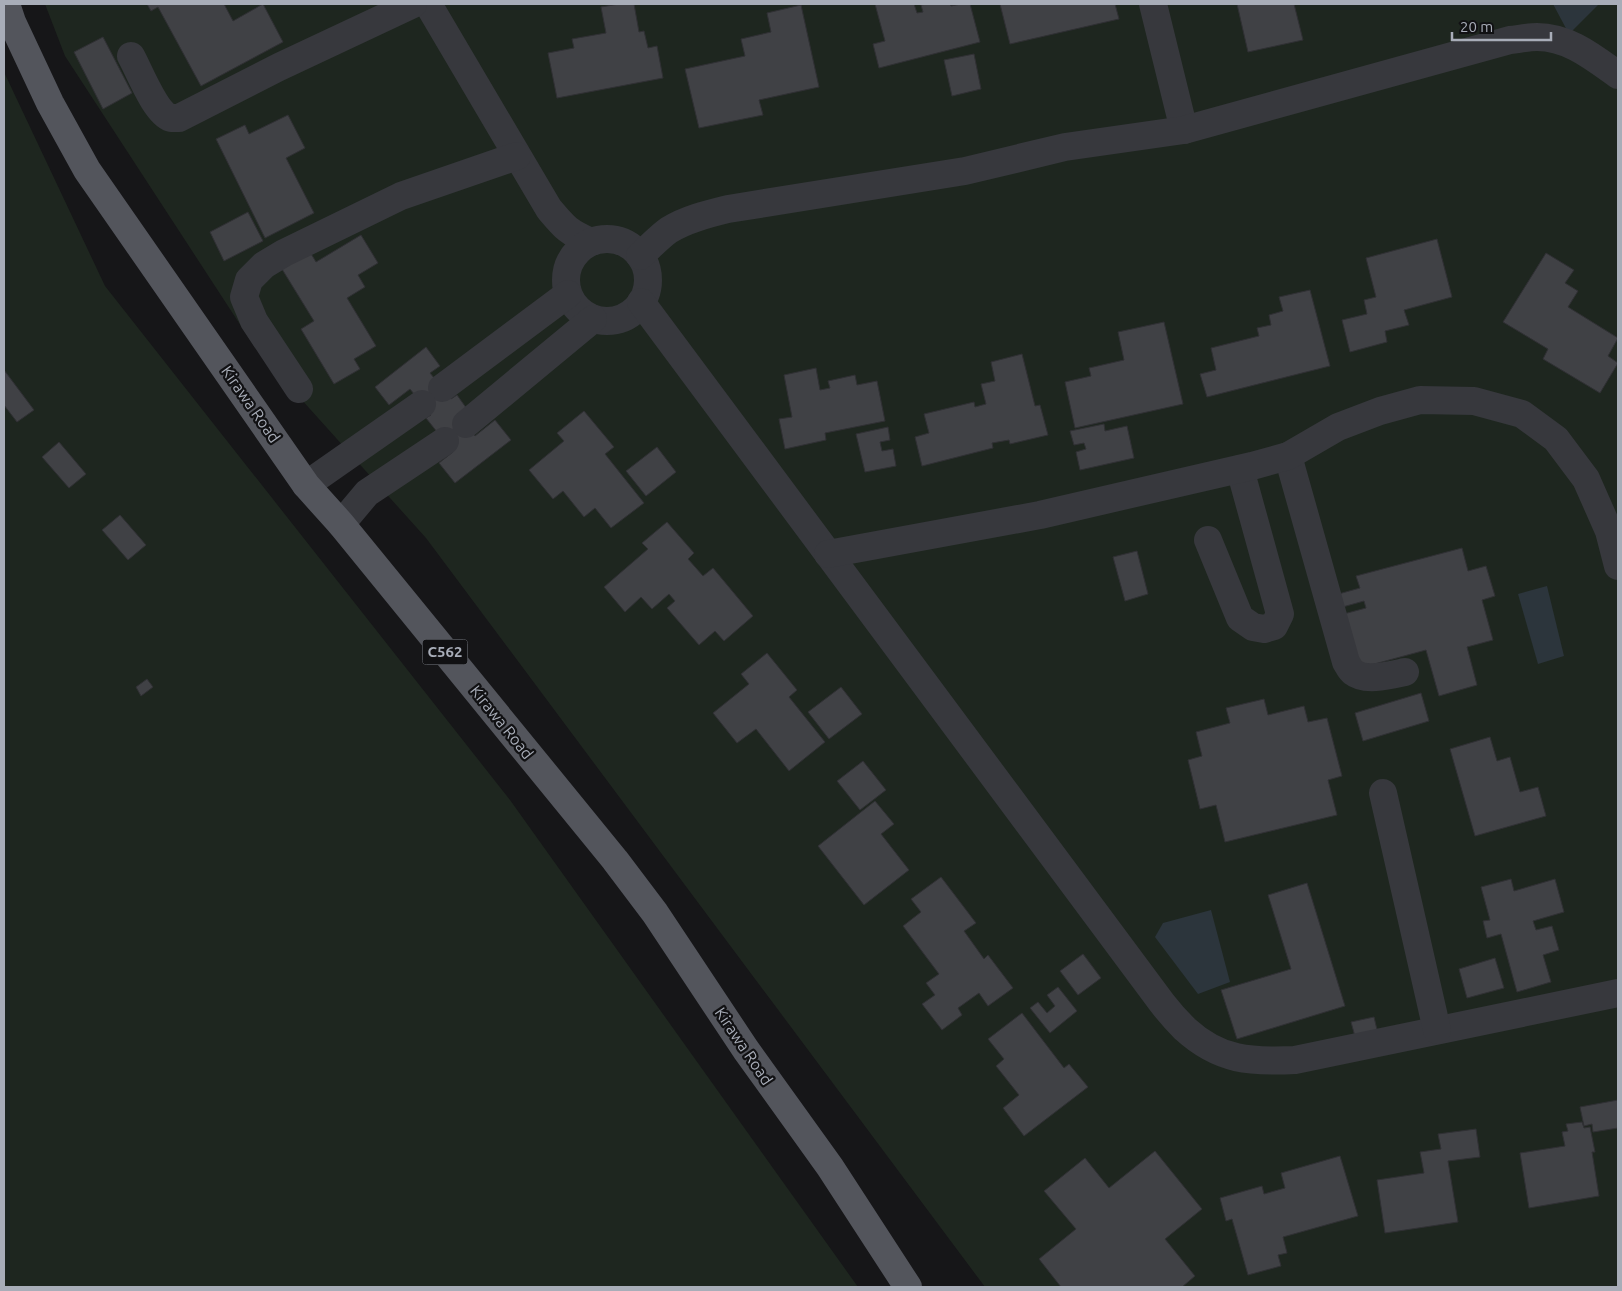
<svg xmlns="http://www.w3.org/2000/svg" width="1622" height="1291" viewBox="0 0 1622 1291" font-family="Ubuntu,sans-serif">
	<rect width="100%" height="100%" fill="#161618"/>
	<g fill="#1e261f">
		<path d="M 45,4 L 1618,4 L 1618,1287 L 985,1287 L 426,538 L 256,349 L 65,56 Z"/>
		<path d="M 4,72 L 105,286 L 510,800 L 858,1287 L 4,1287 Z"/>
	</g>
	<g fill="#2c353c">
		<path d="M 1553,4 L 1599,4 L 1569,34 Z"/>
		<path d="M 1547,586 L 1564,656 L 1538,664 L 1518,594 Z"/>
		<path d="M 1211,910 L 1230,982 L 1198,994 L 1155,937 L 1163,923 Z"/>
	</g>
	<g fill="#404145" stroke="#303034">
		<path d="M 147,4 L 224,4 L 233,21 L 263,4 L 283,42 L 201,86 L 158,7 L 151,11 Z"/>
		<path d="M 619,4 L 634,4 L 639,32 L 644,31 L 648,48 L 657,46 L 663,78 L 557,98 L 548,53 L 574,48 L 572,39 L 606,33 L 601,7 Z"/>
		<path d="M 875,4 L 914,4 L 917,13 L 923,12 L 921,5 L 927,4 L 950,4 L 951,6 L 961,4 L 970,4 L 980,42 L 879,68 L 873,44 L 885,41 Z"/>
		<path d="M 1000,4 L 1115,4 L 1119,19 L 1010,44 Z"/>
		<path d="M 1237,4 L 1294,4 L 1303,40 L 1248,52 Z"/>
		<path d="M 801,5 L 819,87 L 759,100 L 763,115 L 699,128 L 685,69 L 745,56 L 741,39 L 771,32 L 767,13 Z"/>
		<path d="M 103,37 L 132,93 L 103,109 L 74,52 Z"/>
		<path d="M 974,54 L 981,89 L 952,96 L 944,60 Z"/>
		<path d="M 288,115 L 305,148 L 286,158 L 314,213 L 265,238 L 216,139 L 245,125 L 249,134 Z"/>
		<path d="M 248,212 L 263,241 L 224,261 L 210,232 Z"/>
		<path d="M 361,235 L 378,263 L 358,275 L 365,287 L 347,298 L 376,346 L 354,359 L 360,369 L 334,384 L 301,329 L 314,321 L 282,269 L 310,252 L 316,262 Z"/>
		<path d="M 1437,239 L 1452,297 L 1404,310 L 1409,325 L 1385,331 L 1387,342 L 1350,352 L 1342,320 L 1367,314 L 1364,300 L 1376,297 L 1366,258 Z"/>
		<path d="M 1546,253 L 1574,270 L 1565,283 L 1578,291 L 1568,307 L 1618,338 L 1608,356 L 1618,363 L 1600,393 L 1543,359 L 1548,349 L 1503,322 Z"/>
		<path d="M 1310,290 L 1330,366 L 1207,397 L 1200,374 L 1216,370 L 1211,348 L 1259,336 L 1257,328 L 1271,325 L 1269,315 L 1283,311 L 1279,297 Z"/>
		<path d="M 1164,322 L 1183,404 L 1075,428 L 1065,382 L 1091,376 L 1089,368 L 1124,360 L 1118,332 Z"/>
		<path d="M 426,347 L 440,366 L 430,373 L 451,399 L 457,395 L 467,409 L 459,416 L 475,436 L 495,420 L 511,440 L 455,483 L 439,463 L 453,452 L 426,418 L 431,415 L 410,389 L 389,405 L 375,387 Z"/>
		<path d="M 1022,354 L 1035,406 L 1040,405 L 1048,435 L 1010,444 L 1009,440 L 992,443 L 993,448 L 922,466 L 915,437 L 929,433 L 924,414 L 974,402 L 975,407 L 986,404 L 981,384 L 995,381 L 991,362 Z"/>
		<path d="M 816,368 L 820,390 L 830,388 L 828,381 L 855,375 L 857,385 L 877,381 L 885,421 L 825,433 L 826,440 L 785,449 L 779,419 L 792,417 L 784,375 Z"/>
		<path d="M 4,370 L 34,410 L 17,422 L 4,405 Z"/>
		<path d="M 584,411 L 614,447 L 605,454 L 644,503 L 611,528 L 595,508 L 584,517 L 563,491 L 553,499 L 529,470 L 564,441 L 557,433 Z"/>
		<path d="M 1104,424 L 1105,431 L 1127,426 L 1134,458 L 1080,470 L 1076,452 L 1086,449 L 1084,443 L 1074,445 L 1070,431 Z"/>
		<path d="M 888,427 L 890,440 L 880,442 L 882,451 L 893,449 L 896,466 L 865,472 L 856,434 Z"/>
		<path d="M 59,442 L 86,474 L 69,488 L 42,457 Z"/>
		<path d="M 657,447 L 676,472 L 646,496 L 626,471 Z"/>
		<path d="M 120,515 L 146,545 L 128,560 L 102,530 Z"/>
		<path d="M 667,522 L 694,553 L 688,559 L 703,576 L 713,568 L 753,616 L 724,641 L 715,631 L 699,645 L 667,608 L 675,601 L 669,594 L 652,609 L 641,597 L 625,612 L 604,587 L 648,549 L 642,543 Z"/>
		<path d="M 1462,548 L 1468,571 L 1486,566 L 1495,596 L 1482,600 L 1493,640 L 1467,647 L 1477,685 L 1439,696 L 1426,650 L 1356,669 L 1340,615 L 1366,608 L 1364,601 L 1339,608 L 1335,595 L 1360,588 L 1356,576 Z"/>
		<path d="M 1137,551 L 1148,594 L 1125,601 L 1113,557 Z"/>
		<path d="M 767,653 L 797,690 L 789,697 L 825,742 L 789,771 L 756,729 L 737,743 L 713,713 L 749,684 L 741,674 Z"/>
		<path d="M 147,679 L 153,687 L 141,696 L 136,687 Z"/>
		<path d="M 841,687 L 862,714 L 829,739 L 808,712 Z"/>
		<path d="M 1421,693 L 1429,721 L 1363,741 L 1355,713 Z"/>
		<path d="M 1264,699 L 1268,715 L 1304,706 L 1308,722 L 1327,718 L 1342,776 L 1328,780 L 1337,815 L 1225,842 L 1216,805 L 1200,809 L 1188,760 L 1202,756 L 1196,732 L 1230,723 L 1226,708 Z"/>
		<path d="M 1490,737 L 1497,761 L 1510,757 L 1520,792 L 1538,787 L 1546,816 L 1475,836 L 1450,749 Z"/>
		<path d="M 863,761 L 886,790 L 860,810 L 837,781 Z"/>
		<path d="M 875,801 L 894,824 L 881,834 L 909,870 L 864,905 L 818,846 Z"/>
		<path d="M 941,877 L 976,923 L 964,931 L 984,959 L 988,955 L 1013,988 L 988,1006 L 979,993 L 958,1008 L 962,1015 L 942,1030 L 922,1004 L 935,995 L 926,983 L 939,974 L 903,926 L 921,912 L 911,899 Z"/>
		<path d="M 1511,879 L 1514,891 L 1555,879 L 1564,912 L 1533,921 L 1536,930 L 1552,926 L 1559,950 L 1543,955 L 1551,982 L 1517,992 L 1501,934 L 1487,938 L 1483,921 L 1490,920 L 1481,887 Z"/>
		<path d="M 1307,883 L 1345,1006 L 1237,1039 L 1221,990 L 1291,969 L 1268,895 Z"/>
		<path d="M 1083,954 L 1101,978 L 1078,995 L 1060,971 Z"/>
		<path d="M 1495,958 L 1504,988 L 1467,998 L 1459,969 Z"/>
		<path d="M 1058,987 L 1077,1011 L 1050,1033 L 1030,1008 L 1038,1002 L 1047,1013 L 1055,1006 L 1047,995 Z"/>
		<path d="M 1022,1013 L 1064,1068 L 1069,1064 L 1088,1087 L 1024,1136 L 1003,1108 L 1019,1095 L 996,1066 L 1004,1059 L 988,1039 Z"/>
		<path d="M 1374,1017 L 1378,1034 L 1356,1040 L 1351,1022 Z"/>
		<path d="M 1618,1100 L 1618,1128 L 1593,1132 L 1592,1124 L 1584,1126 L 1580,1107 Z"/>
		<path d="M 1582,1122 L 1584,1128 L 1590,1127 L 1595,1152 L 1592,1152 L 1599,1196 L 1529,1208 L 1520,1153 L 1565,1146 L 1562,1132 L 1568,1131 L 1566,1124 Z"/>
		<path d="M 1476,1129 L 1480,1157 L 1448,1161 L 1458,1222 L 1385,1233 L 1377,1180 L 1424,1173 L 1420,1152 L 1441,1149 L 1438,1134 Z"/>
		<path d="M 1155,1151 L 1202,1209 L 1165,1239 L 1195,1276 L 1182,1287 L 1061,1287 L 1039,1259 L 1076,1229 L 1044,1191 L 1085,1158 L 1109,1188 Z"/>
		<path d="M 1340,1156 L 1358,1216 L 1283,1237 L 1287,1253 L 1278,1255 L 1281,1266 L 1248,1275 L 1232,1219 L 1226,1221 L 1220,1198 L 1262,1186 L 1264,1194 L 1285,1188 L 1281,1173 Z"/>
	</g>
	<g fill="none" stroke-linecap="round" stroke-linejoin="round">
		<g stroke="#37383d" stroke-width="28">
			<path d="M 428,4 L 549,209 C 565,228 568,232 591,242"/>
			<path d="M 1153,4 L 1184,130"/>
			<path d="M 131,56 C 139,70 155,113 171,118 C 174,118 176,118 179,118 L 279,67 L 413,4"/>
			<circle cx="607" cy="280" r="41"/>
			<path d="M 640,256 C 649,248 659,237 669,230 C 687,219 708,214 728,209 L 965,171 L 1065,147 L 1184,130 L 1510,40 C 1519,39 1529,37 1537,37 C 1569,37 1594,58 1618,75"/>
			<path d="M 641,302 C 814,536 990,768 1162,1003 C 1169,1012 1177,1021 1185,1029 C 1220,1061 1251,1062 1295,1060 L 1618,993"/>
			<path d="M 442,388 L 568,294"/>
			<path d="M 299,389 L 254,321 L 244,297 L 249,280 L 264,265 L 284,253 L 401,196 L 517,156"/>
			<path d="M 466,424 L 593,319"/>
			<path d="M 1288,456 L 1346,662 C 1348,665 1350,670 1353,672 C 1365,682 1391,675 1405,672"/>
			<path d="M 306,485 L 422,404"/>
			<path d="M 341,524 L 367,493 L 445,441"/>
			<path d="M 1208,540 L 1240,618 L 1253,627 L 1264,629 L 1274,626 L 1280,614 L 1240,469"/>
			<path d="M 828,554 L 1040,515 L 1252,466 L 1288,456 L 1338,427 L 1380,411 L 1420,400 L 1474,401 L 1522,414 L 1556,439 L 1586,479 L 1609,531 L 1618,566"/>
			<path d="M 1383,793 L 1437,1030"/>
		</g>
		<path stroke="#53555c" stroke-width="28" d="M 6,4 L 12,22 L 50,103 L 87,170 L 306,485 L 341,524 L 615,860 L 655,913 L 746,1050 L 830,1167 L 908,1287"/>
	</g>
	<g text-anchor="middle" stroke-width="4.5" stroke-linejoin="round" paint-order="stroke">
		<rect fill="#111113" stroke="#7b7e86" stroke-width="1" x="422.5" y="639.5" width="45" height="25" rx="4"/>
		<g font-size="15" font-weight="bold" fill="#a8adb8">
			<text x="445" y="657">C562</text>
		</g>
		<g font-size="16" fill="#a8adb8" stroke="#111113">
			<text transform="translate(251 404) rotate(55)" y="6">Kirawa Road</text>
			<text transform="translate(502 722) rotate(51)" y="6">Kirawa Road</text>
			<text transform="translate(744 1046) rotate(56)" y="6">Kirawa Road</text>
		</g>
	</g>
	<rect width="1622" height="1291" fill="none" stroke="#a8adb8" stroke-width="10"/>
	<path d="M1452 32v8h99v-8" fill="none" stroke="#a8adb8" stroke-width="2.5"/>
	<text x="1460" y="32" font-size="15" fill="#a8adb8" stroke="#111113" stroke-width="4" paint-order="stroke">20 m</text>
</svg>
